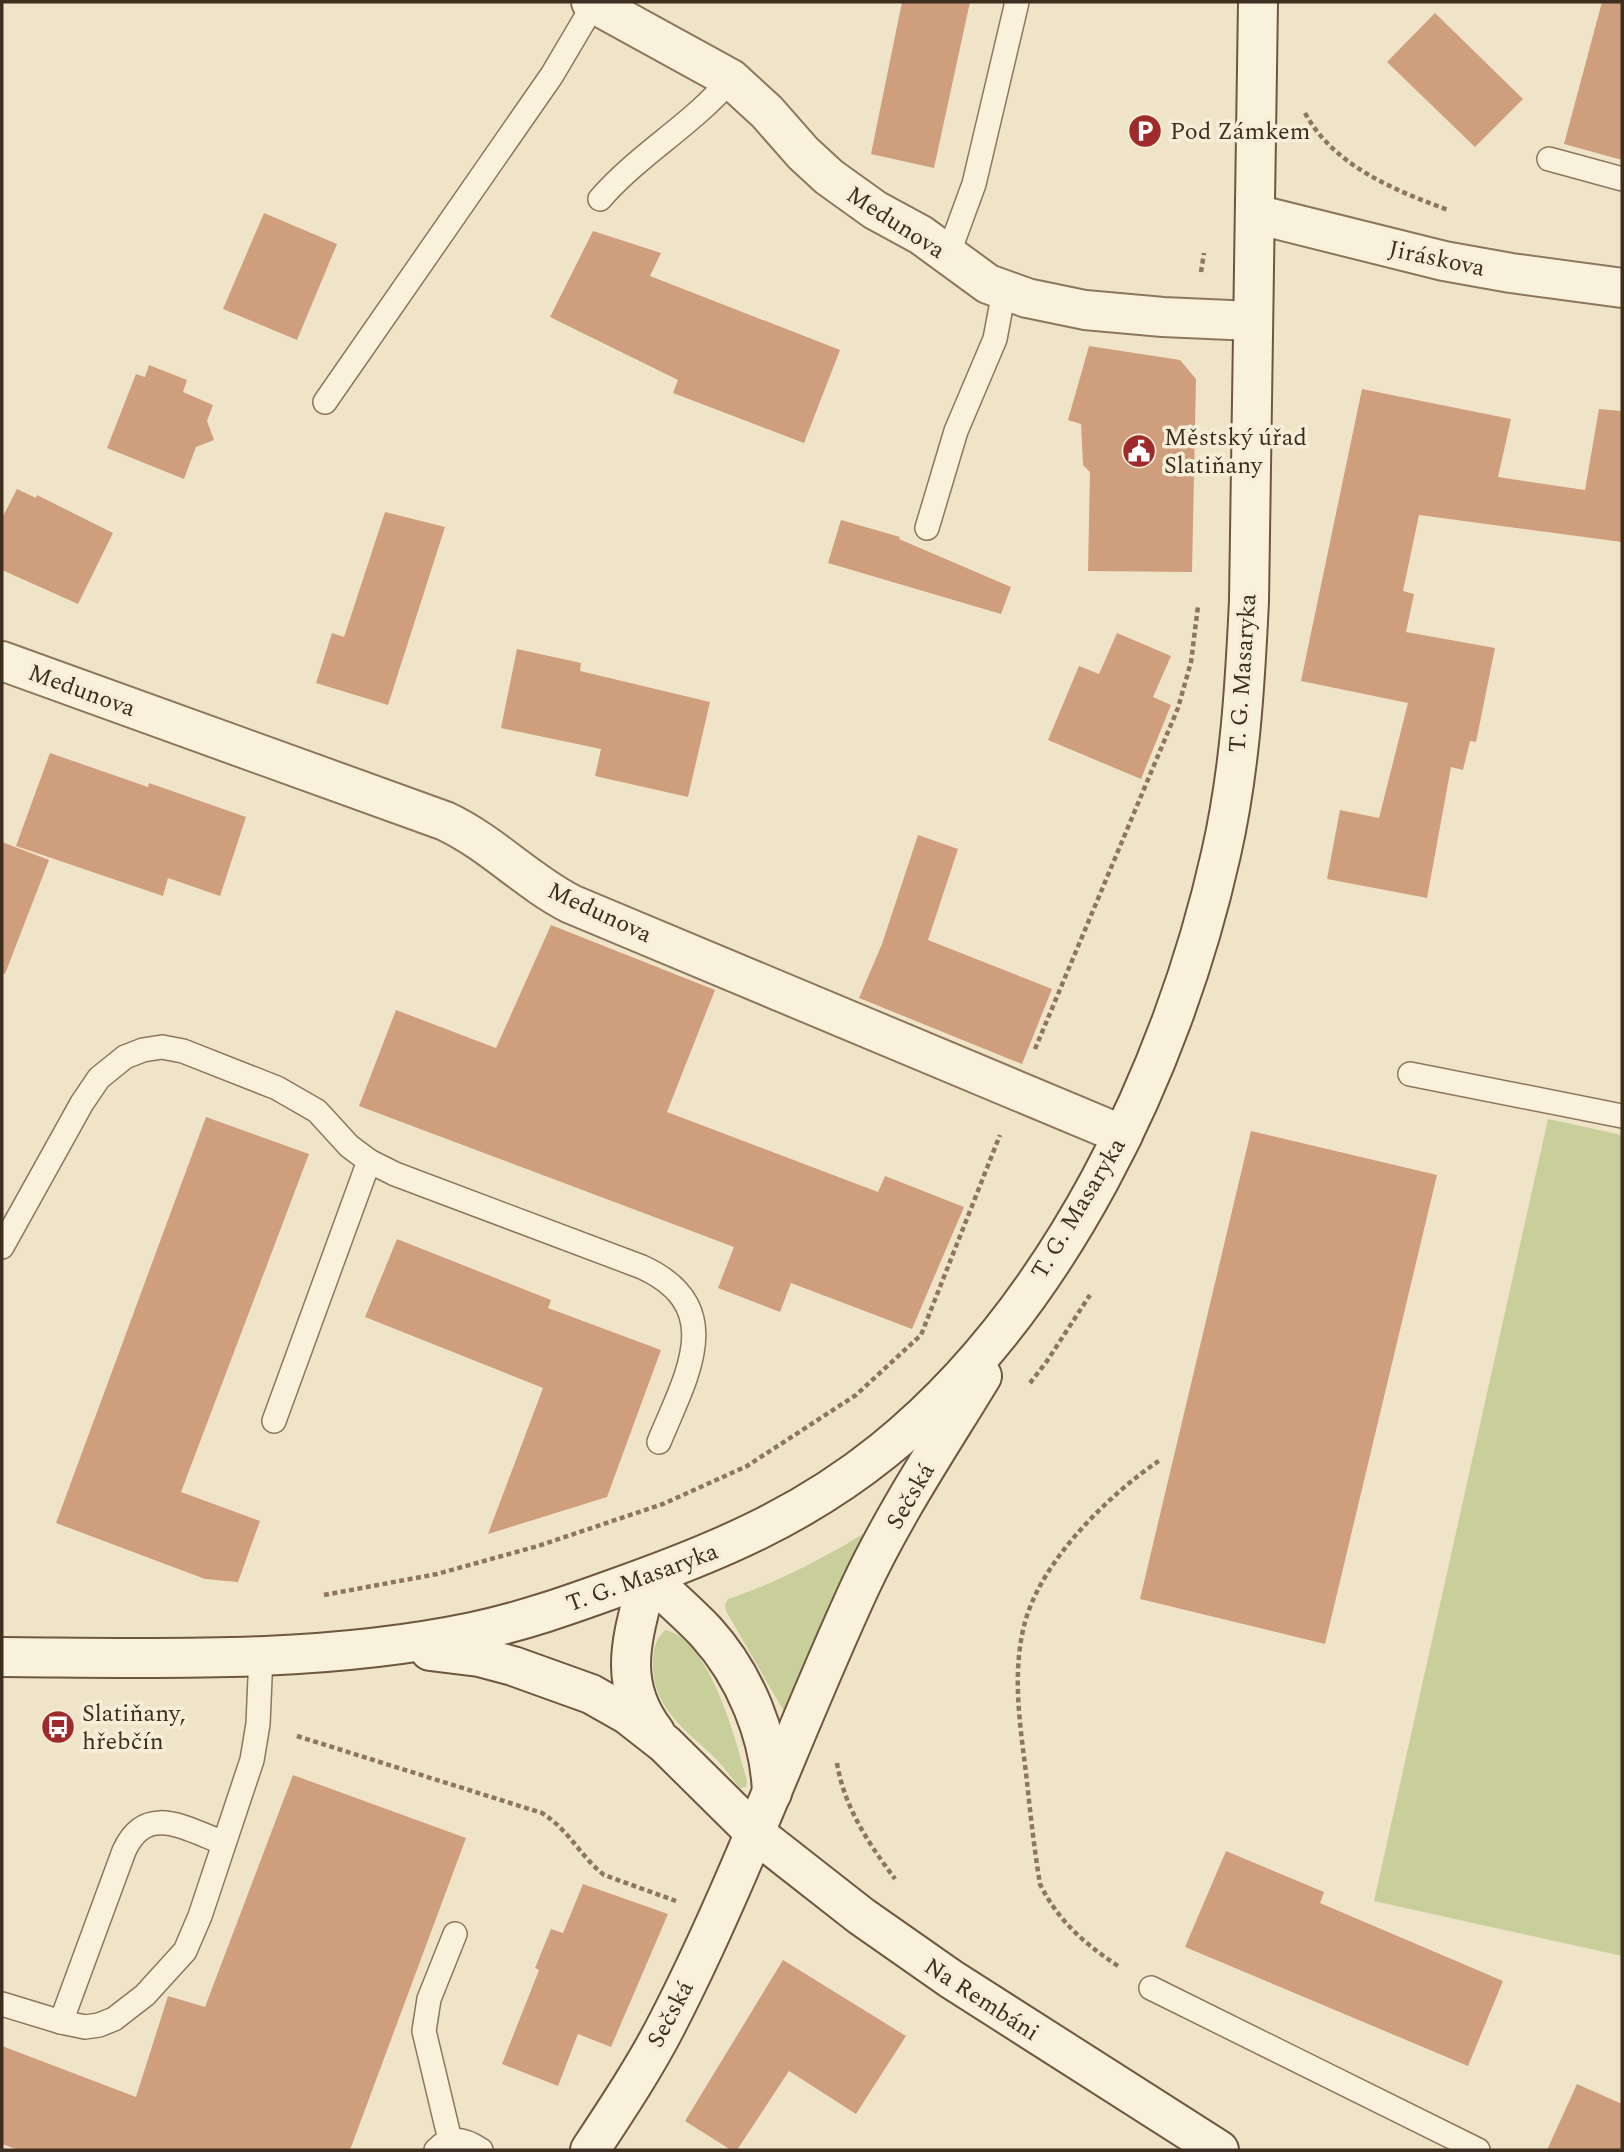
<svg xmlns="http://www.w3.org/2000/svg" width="1624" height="2152" viewBox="0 0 1624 2152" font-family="Spectral,serif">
	<rect width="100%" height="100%" fill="#f0e4c8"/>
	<g fill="#c9cf9b">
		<path d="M 1548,1119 L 1622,1135 L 1622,1956 L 1374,1901 Z"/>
		<path d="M 873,1528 L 786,1715 L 726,1611 L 725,1604 L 728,1599 C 781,1581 826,1557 873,1528 Z"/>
		<path d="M 665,1630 C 710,1639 736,1741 747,1780 L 746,1787 L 740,1788 C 732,1779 725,1768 716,1759 C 687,1731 652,1708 653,1664 C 653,1650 655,1640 665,1630 Z"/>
	</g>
	<g fill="#cf9f7d">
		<path d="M 902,2 L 970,2 L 934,168 L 871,154 Z"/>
		<path d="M 1602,2 L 1622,2 L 1622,160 L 1564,144 Z"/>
		<path d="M 1435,13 L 1523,99 L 1475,147 L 1387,62 Z"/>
		<path d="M 264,213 L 337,244 L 297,340 L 223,309 Z"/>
		<path d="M 593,231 L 661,253 L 650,276 L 840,350 L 804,443 L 673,393 L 678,380 L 550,317 Z"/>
		<path d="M 1089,346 L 1180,360 L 1196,379 L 1192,572 L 1088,571 L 1090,472 L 1083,465 L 1081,424 L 1068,420 Z"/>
		<path d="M 149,365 L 187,380 L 183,392 L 213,405 L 207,421 L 214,440 L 196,447 L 184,479 L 107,448 L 136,374 L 145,377 Z"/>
		<path d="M 1362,389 L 1511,419 L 1498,477 L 1585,490 L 1599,409 L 1622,411 L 1622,542 L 1419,515 L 1403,591 L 1414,594 L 1406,632 L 1495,648 L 1476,742 L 1470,741 L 1463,770 L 1451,767 L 1427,898 L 1327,879 L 1340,810 L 1379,818 L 1408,703 L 1301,681 Z"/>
		<path d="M 17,489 L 36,498 L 37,495 L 113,533 L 78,604 L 2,570 L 2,518 Z"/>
		<path d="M 385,512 L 445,527 L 388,705 L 316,683 L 332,633 L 344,637 Z"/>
		<path d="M 841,520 L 900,537 L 899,539 L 1011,587 L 1001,614 L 828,563 Z"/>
		<path d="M 1117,633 L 1171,656 L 1153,697 L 1171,705 L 1141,779 L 1048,740 L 1079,666 L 1099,674 Z"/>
		<path d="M 517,649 L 581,663 L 580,671 L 710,702 L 688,797 L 595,776 L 601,749 L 501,728 Z"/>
		<path d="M 50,753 L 148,787 L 149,783 L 246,817 L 220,896 L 168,878 L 163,896 L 16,846 Z"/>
		<path d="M 918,835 L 958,849 L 928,940 L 1052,989 L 1022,1064 L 859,998 L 882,944 Z"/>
		<path d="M 2,842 L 49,860 L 5,974 L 2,973 Z"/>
		<path d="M 551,925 L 715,990 L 667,1112 L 878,1192 L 885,1176 L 964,1207 L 912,1329 L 791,1283 L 780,1312 L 718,1288 L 734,1247 L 359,1106 L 396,1010 L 496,1048 Z"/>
		<path d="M 206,1117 L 309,1154 L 181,1492 L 260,1521 L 238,1582 L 205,1579 L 56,1523 Z"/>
		<path d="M 1251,1131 L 1437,1175 L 1325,1644 L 1140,1599 Z"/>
		<path d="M 397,1239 L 551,1300 L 548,1308 L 661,1350 L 607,1497 L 488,1534 L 543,1388 L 365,1317 Z"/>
		<path d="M 293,1775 L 466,1838 L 350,2150 L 19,2150 L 2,2144 L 2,2046 L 136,2097 L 168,1996 L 205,2007 Z"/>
		<path d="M 1226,1851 L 1324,1892 L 1320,1903 L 1503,1981 L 1468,2066 L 1185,1947 Z"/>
		<path d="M 583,1884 L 668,1914 L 611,2047 L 578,2034 L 558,2086 L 502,2064 L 539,1970 L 535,1968 L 551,1929 L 563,1933 Z"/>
		<path d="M 783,1960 L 906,2036 L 856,2114 L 789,2071 L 737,2150 L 731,2150 L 685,2121 Z"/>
		<path d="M 1577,2084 L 1622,2104 L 1622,2150 L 1547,2150 Z"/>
	</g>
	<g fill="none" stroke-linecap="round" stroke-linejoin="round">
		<g stroke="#8d765c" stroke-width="26">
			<g id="lane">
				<path d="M 1549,159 L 1622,179"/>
				<path d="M 600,199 C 639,154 692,125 731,79"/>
				<path d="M 948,255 L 974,184 L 1017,2"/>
				<path d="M 325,402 L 552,75 L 594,4"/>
				<path d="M 927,528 L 956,431 L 995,339 L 1004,291"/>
				<path d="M 1410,1074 L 1622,1116"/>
				<path d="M 2,1247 L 82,1103 L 99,1078 L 125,1057 L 143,1050 L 162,1047 L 183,1051 L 277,1088 L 317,1111 L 349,1146 L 369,1161"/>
				<path d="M 274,1421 L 369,1161 L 395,1174 L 642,1267 C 729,1307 686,1376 659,1442"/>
				<path d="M 224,1843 C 186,1829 146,1802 124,1851 L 61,2022 L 85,2027 L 99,2025 L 114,2019 L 145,1995 L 185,1951 L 200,1916 L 252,1760 L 258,1724 L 261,1655"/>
				<path d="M 1151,1988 L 1478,2150"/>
				<path d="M 2,2004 L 61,2022"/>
				<path d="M 450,2140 L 424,2031 L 429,1999 L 455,1934"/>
				<path d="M 436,2150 C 450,2135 465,2139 481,2150"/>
			</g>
		</g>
		<g stroke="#8d765c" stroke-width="42">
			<g id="street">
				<path d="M 591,2 L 731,79 L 767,112 L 803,153 L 829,177 L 875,210 L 921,235 L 988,284 L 1027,298 L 1085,310 L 1163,317 L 1253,321"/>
				<path d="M 1255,214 L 1444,261 L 1511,273 L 1622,288"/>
				<path d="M 2,661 L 445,821 C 492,843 526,881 571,904 L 1123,1135"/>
			</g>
		</g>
		<g stroke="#6f573f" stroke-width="42">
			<g id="secondary">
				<path d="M 648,1577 C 667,1595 688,1613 706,1632 C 745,1675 770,1736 772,1793"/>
				<path d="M 648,1577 C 634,1634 615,1680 655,1732"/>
				<path d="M 430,1651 L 479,1657 L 513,1666 L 591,1694 L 628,1715 L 665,1744 L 755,1833 L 861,1916 L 951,1979 L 1219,2150"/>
				<path d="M 2,1657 C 158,1658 318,1664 472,1632 C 521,1622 569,1605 616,1588 C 715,1553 801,1517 883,1451 C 1058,1310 1173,1069 1221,854 C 1240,771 1245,685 1249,601 L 1258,2"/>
				<path d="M 590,2150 C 617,2109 645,2067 667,2024 C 740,1882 793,1732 860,1587 C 894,1514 940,1445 982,1376"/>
			</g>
		</g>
		<g stroke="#8d765c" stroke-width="4.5" stroke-dasharray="5 3.5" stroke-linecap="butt">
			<path d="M 1305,113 C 1334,166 1394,190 1448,210"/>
			<path d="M 1201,272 L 1204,253"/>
			<path d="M 1035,1049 L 1178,708 L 1191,662 L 1198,606"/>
			<path d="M 1030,1383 L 1047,1361 L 1090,1295"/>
			<path d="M 324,1595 L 437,1574 L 538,1546 L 663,1504 L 747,1466 L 856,1395 L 921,1335 L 1000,1135"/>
			<path d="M 297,1736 L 542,1813 C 570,1831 580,1856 604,1875 L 676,1901"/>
			<path d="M 837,1763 C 844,1807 869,1844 895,1879"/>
			<path d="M 1118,1966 C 1085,1944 1058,1921 1040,1884 C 1034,1848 1030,1810 1026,1773 C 1020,1724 1012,1675 1024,1626 C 1039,1563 1108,1495 1160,1460"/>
		</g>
		<use href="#lane" stroke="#faf1dc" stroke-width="23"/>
		<use href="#street" stroke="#faf1dc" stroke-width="38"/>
		<use href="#secondary" stroke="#faf1dc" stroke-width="38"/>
	</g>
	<defs>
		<g id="parking-disc" transform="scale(1.75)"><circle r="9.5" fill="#9e2a2b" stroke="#f7eed8"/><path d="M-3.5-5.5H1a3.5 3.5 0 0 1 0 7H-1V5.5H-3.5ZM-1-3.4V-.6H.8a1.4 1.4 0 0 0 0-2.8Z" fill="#fff"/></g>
		<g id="civic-disc" transform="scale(1.75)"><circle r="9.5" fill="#9e2a2b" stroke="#f7eed8"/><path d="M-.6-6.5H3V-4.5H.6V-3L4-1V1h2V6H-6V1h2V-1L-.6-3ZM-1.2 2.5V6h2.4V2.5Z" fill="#fff"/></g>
		<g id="bus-disc" transform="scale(1.75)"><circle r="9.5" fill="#9e2a2b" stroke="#f7eed8"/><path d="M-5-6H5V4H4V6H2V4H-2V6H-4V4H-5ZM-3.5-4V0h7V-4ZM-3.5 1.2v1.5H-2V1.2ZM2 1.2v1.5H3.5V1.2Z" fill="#fff"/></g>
	</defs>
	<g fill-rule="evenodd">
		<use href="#parking-disc" x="1145" y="131"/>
		<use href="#civic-disc" x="1139" y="451"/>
		<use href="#bus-disc" x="58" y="1727"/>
	</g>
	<g text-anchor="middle" stroke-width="7" stroke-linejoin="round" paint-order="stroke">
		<g font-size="24" fill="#3d2e20" stroke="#f7eed8" text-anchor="start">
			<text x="1170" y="139">Pod Zámkem</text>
			<text x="1164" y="445">Městský úřad<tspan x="1164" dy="28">Slatiňany</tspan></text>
			<text x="82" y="1721">Slatiňany,<tspan x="82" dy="28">hřebčín</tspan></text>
		</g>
		<g font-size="24" fill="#3d2e20" stroke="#f7eed8">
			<text transform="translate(896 222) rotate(33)" y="8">Medunova</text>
			<text transform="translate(1437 258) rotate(12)" y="8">Jiráskova</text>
			<text transform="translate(1242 673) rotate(-86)" y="8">T. G. Masaryka</text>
			<text transform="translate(82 690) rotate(20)" y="8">Medunova</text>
			<text transform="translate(600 912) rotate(25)" y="8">Medunova</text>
			<text transform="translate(1078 1208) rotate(-59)" y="8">T. G. Masaryka</text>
			<text transform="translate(910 1496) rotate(-60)" y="8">Sečská</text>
			<text transform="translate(642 1577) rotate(-20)" y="8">T. G. Masaryka</text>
			<text transform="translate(982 1999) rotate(33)" y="8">Na Rembáni</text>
			<text transform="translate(670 2014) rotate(-62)" y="8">Sečská</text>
		</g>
	</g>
	<rect width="1624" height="2152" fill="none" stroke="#3d2e20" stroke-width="7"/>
</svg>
